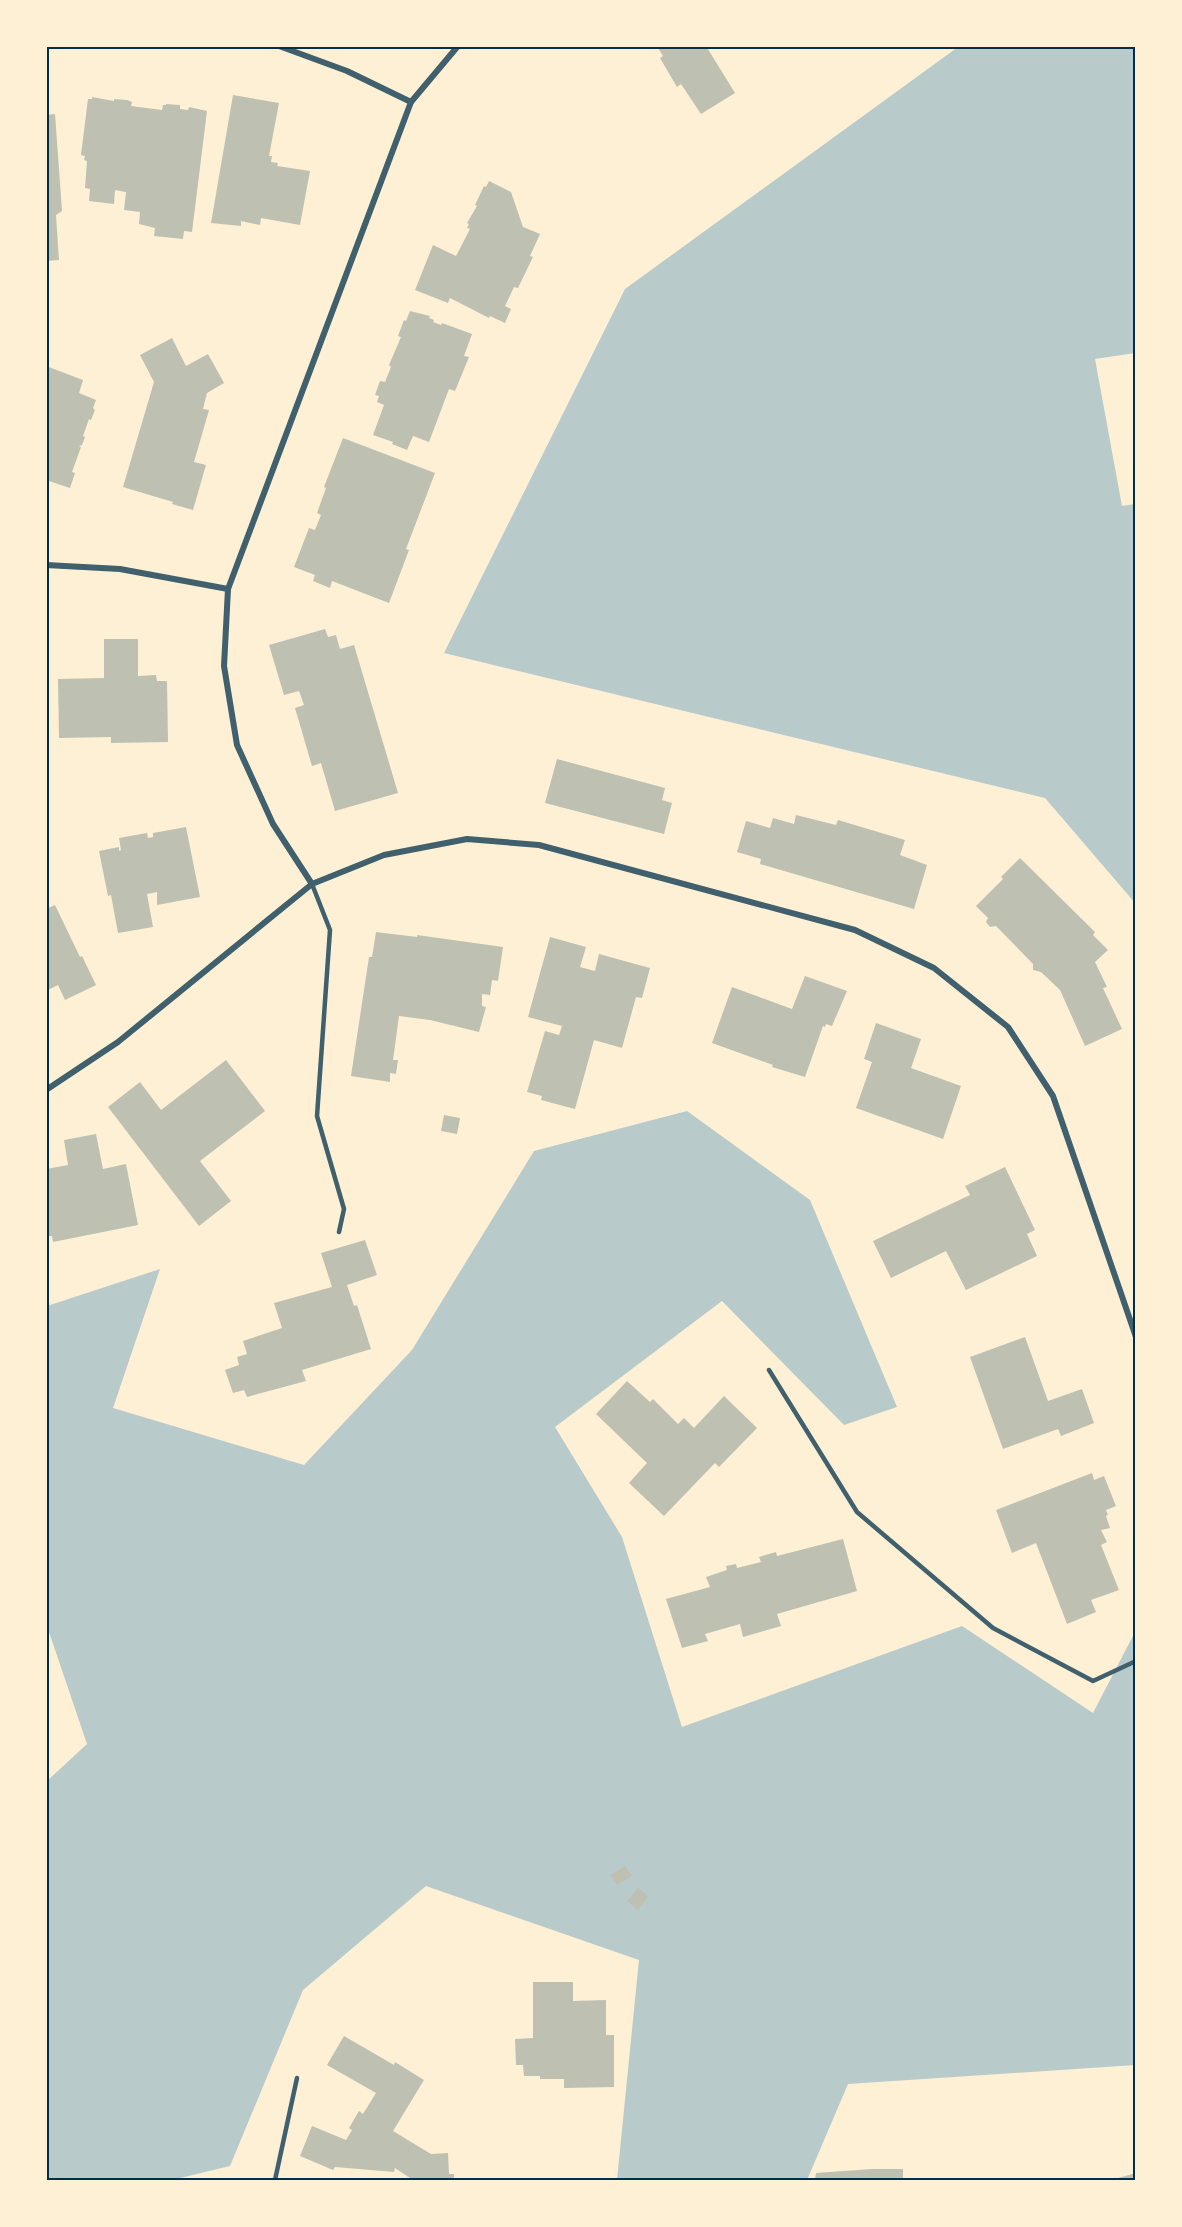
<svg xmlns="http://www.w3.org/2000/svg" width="1182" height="2227" viewBox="0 0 1182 2227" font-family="'DejaVu Sans',sans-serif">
	<rect width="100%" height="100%" fill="#fdf0d5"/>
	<g fill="#b9caca">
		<path d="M 958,47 L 1135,47 L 1135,353 L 1095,359 L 1122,506 L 1135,504 L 1135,903 L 1045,798 L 444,653 L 625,289 Z"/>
		<path d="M 687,1111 L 810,1200 L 897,1407 L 844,1425 L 722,1301 L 555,1427 L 622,1537 L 682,1727 L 962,1626 L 1093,1713 L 1135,1632 L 1135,2065 L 848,2084 L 807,2180 L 617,2180 L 639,1960 L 426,1886 L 303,1990 L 230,2166 L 172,2180 L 47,2180 L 46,1782 L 87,1744 L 47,1626 L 47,1306 L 160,1269 L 113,1408 L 304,1465 L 412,1350 L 534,1151 Z"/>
	</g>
	<g fill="#bec0b2">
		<path d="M 657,46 L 706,46 L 735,93 L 701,114 L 681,84 L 677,87 L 660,58 L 663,56 Z"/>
		<path d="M 233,95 L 279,103 L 269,156 L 272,156 L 271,162 L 278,163 L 277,166 L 310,171 L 300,225 L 261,218 L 260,225 L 241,221 L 241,226 L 211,223 Z"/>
		<path d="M 92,97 L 114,101 L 114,99 L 127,100 L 132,102 L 131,106 L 162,110 L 163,105 L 166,105 L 166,104 L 180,105 L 180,109 L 188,110 L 189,107 L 207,111 L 192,232 L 184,231 L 183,239 L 154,236 L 155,228 L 139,224 L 140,212 L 124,210 L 126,192 L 115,190 L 114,204 L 89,201 L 90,189 L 85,188 L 87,161 L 84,160 L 85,156 L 81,155 L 88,99 L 92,99 Z"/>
		<path d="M 55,114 L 62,211 L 56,215 L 59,260 L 46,261 L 46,115 Z"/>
		<path d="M 489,181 L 511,192 L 523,227 L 540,234 L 530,256 L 533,257 L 518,288 L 514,287 L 505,306 L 511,309 L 505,323 L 490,316 L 489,318 L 450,298 L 448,303 L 415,290 L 433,245 L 456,256 L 470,229 L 467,228 L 469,224 L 467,223 L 477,206 L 475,205 L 484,186 L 486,187 Z"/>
		<path d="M 410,311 L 430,316 L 429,318 L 434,320 L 433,322 L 441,325 L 442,323 L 472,334 L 464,356 L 469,357 L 455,391 L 449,389 L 429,442 L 413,436 L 407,450 L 392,444 L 393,442 L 373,435 L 384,405 L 377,402 L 379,396 L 375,395 L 380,381 L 385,382 L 391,367 L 389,365 L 401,337 L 398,336 L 404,320 L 406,321 Z"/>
		<path d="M 172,338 L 186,366 L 208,354 L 224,383 L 207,393 L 203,409 L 209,410 L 194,462 L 206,465 L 193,510 L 172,504 L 173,502 L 123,487 L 154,382 L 140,355 Z"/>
		<path d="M 46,366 L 83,380 L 79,393 L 96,400 L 93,408 L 95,410 L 91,420 L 89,419 L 83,436 L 85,437 L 82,445 L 79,446 L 81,447 L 72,472 L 75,473 L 70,488 L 46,480 Z"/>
		<path d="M 343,438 L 435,473 L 406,549 L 409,550 L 389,603 L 332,581 L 330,588 L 313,581 L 315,575 L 294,567 L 309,528 L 315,530 L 321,515 L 317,513 L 326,488 L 324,487 Z"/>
		<path d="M 325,629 L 328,637 L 336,635 L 340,649 L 354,645 L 398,793 L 335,811 L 321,763 L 312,766 L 295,708 L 304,705 L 299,691 L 284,695 L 269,645 Z"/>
		<path d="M 104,639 L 138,639 L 138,676 L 156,675 L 157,681 L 167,681 L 168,742 L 111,743 L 111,737 L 59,738 L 58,679 L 104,678 Z"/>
		<path d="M 557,759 L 665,788 L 662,800 L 672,803 L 664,834 L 545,803 Z"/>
		<path d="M 796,815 L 836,825 L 838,820 L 905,840 L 900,855 L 927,865 L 914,909 L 760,864 L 761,859 L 737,852 L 746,821 L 770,828 L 773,818 L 794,824 Z"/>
		<path d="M 186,827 L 200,897 L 157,905 L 157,892 L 147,894 L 153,927 L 118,933 L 111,895 L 108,896 L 99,851 L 119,847 L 119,851 L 121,850 L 119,838 L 147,833 L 148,838 L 153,837 L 153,833 Z"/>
		<path d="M 1020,858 L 1095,932 L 1093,935 L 1108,950 L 1095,962 L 1107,987 L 1103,988 L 1122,1029 L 1085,1046 L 1060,990 L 1041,972 L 1033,970 L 1033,964 L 996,926 L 990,927 L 986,922 L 988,918 L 976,906 L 1003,879 L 1001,877 Z"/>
		<path d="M 55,905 L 80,957 L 82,956 L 96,985 L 65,1000 L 58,985 L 46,991 L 46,909 Z"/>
		<path d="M 376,932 L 417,937 L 417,935 L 503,947 L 498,981 L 492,980 L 490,995 L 482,994 L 482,1006 L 486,1007 L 479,1032 L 430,1020 L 399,1016 L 393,1060 L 398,1060 L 396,1074 L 390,1073 L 390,1082 L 351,1076 L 369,957 L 372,957 Z"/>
		<path d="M 550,937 L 586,947 L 580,967 L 595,971 L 599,954 L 650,968 L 642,998 L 636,997 L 622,1048 L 594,1040 L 575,1109 L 541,1100 L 542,1096 L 527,1092 L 545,1031 L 559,1035 L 562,1026 L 528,1017 Z"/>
		<path d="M 805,976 L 847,991 L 832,1026 L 826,1024 L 825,1027 L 823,1026 L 805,1077 L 772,1067 L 773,1065 L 712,1043 L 732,987 L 792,1009 Z"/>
		<path d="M 876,1023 L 921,1039 L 911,1068 L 961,1086 L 943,1139 L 856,1108 L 872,1062 L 864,1059 Z"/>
		<path d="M 226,1060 L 265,1111 L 200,1161 L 231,1201 L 199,1226 L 108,1107 L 140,1082 L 161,1110 Z"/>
		<path d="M 444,1115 L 460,1118 L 457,1134 L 441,1131 Z"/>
		<path d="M 96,1134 L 103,1169 L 126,1164 L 138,1225 L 53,1242 L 52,1236 L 48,1236 L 46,1230 L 46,1169 L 68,1165 L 64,1140 Z"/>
		<path d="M 1005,1167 L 1035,1230 L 1027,1234 L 1037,1256 L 966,1290 L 946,1251 L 891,1278 L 873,1241 L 970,1195 L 965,1186 Z"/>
		<path d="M 365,1240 L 377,1275 L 347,1285 L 354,1306 L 357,1305 L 371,1349 L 302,1370 L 306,1381 L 247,1397 L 244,1390 L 233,1393 L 225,1370 L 239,1365 L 237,1357 L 247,1354 L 243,1341 L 282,1328 L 274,1303 L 332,1287 L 321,1253 Z"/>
		<path d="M 1025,1337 L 1048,1401 L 1082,1389 L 1094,1423 L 1061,1436 L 1058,1429 L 1003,1449 L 970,1357 Z"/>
		<path d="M 627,1381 L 650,1402 L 653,1399 L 678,1424 L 684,1418 L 694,1428 L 724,1396 L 757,1428 L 719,1467 L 715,1463 L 664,1516 L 629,1483 L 647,1463 L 596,1414 Z"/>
		<path d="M 1092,1473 L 1094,1480 L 1104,1476 L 1116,1506 L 1106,1510 L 1108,1515 L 1106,1516 L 1110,1528 L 1101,1530 L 1107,1542 L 1101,1545 L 1119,1590 L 1091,1600 L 1096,1612 L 1067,1624 L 1036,1543 L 1012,1553 L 996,1510 Z"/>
		<path d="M 843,1539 L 857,1591 L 777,1614 L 781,1626 L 743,1637 L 740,1624 L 705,1634 L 708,1641 L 682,1648 L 666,1599 L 710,1587 L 706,1577 L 727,1570 L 726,1566 L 736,1564 L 737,1568 L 761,1562 L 759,1557 L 776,1552 L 777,1556 Z"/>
		<path d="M 625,1866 L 632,1876 L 617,1885 L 610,1875 Z"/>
		<path d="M 638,1888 L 648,1896 L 638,1910 L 627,1901 Z"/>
		<path d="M 533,1982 L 573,1982 L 573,2001 L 606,2000 L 606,2035 L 614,2035 L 614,2087 L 564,2088 L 564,2079 L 540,2079 L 540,2076 L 524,2076 L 523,2065 L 516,2065 L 515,2039 L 533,2038 Z"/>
		<path d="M 344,2036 L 394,2065 L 395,2062 L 424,2080 L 393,2131 L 431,2154 L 448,2153 L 449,2174 L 454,2174 L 454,2180 L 413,2180 L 395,2168 L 394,2172 L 335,2167 L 333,2170 L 300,2156 L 312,2126 L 346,2140 L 352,2130 L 349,2128 L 359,2111 L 363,2114 L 376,2093 L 327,2065 Z"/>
		<path d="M 872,2169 L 903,2169 L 903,2180 L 815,2180 L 816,2173 Z"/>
		<path d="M 1136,2173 L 1136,2180 L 1111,2180 Z"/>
	</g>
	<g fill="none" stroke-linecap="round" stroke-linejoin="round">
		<g stroke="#3f606c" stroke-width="4.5">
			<path d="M 312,884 L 330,930 L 317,1116 L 344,1209 L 339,1232"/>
			<path d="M 769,1370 L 857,1512 L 993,1628 L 1093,1681 L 1136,1661"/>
			<path d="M 275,2180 L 297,2078"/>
		</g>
		<g stroke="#3f606c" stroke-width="6">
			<path d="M 279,46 L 347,71 L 411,102"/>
			<path d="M 46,565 L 120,569 L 228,589"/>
			<path d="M 312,884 L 273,824 L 237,745 L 224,666 L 228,589 L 411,102 L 458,46"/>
			<path d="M 46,1090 L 118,1042 L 312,884 L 384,855 L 467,839 L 539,845 L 855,930 L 934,968 L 1008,1027 L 1053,1096 L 1136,1337"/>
		</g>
	</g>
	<rect width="1182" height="2227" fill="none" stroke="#fdf0d5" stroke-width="96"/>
	<rect x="48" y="48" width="1086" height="2131" fill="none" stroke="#003049" stroke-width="2"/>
</svg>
